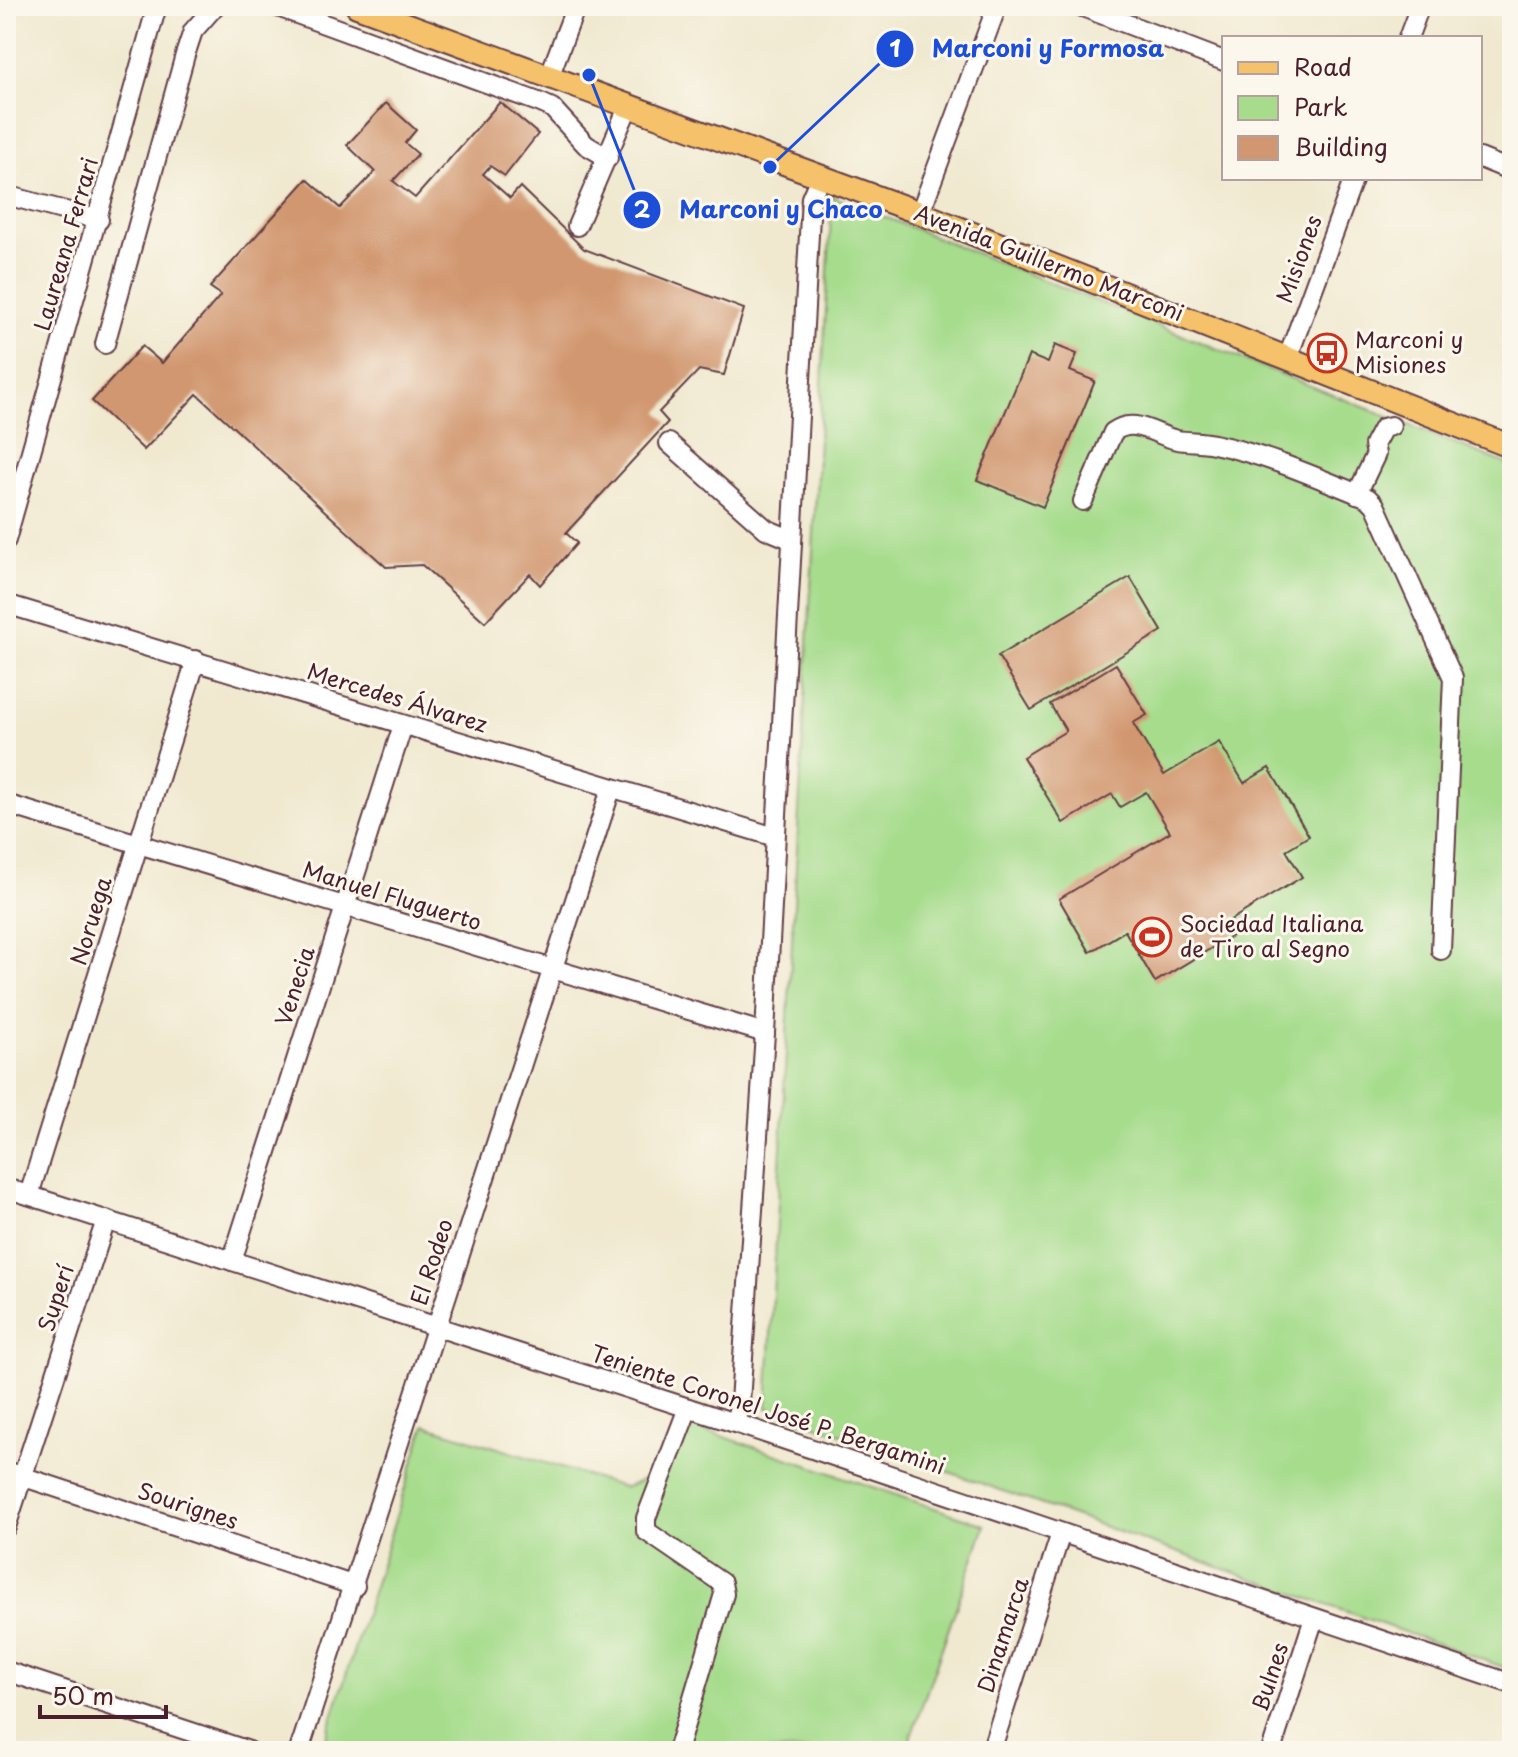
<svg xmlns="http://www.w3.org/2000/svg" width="1518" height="1757" viewBox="0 0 1518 1757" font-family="'Playpen Sans',sans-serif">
	<rect width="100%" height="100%" fill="#fbf7ec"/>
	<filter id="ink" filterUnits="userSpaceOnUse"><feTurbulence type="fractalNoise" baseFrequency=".0125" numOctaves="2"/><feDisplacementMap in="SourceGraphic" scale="16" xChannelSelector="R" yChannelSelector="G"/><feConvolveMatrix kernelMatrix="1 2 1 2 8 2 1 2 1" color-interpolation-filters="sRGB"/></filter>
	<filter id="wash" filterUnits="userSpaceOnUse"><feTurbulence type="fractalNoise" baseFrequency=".006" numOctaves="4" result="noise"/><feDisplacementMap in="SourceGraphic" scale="32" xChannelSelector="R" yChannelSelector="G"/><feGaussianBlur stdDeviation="1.8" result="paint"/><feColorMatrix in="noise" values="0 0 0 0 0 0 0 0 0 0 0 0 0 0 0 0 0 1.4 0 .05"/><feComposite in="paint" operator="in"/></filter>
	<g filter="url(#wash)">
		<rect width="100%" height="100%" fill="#f0e9d0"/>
		<g fill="#a6dc8c" stroke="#787e5c" stroke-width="2">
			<path d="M 832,196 L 1512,466 L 1512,1670 L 767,1408 Z"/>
			<path d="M 677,1421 L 985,1525 L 906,1751 L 322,1751 L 425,1425 L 625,1488 L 662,1471 Z"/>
		</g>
		<g id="blocks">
			<g fill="#d19770">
				<path d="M 500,102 L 538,134 L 505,176 L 490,166 L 483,174 L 510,198 L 520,187 L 584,249 L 744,309 L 724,375 L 699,370 L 659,412 L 668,422 L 566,533 L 577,543 L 540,585 L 530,574 L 485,622 L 422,565 L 386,567 L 197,394 L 144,450 L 92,401 L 142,346 L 162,363 L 221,295 L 210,287 L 307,179 L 340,208 L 375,172 L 347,145 L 386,103 L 416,130 L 405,143 L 418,154 L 393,181 L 415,198 Z"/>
				<path d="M 1055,345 L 1077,354 L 1070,371 L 1095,381 L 1043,507 L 977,480 L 1029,355 L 1048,363 Z"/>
				<path d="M 1130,577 L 1162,631 L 1031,710 L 998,656 Z"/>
				<path d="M 1116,664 L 1147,715 L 1133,723 L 1164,775 L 1219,742 L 1244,783 L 1269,768 L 1309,836 L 1286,850 L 1302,877 L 1227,922 L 1235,934 L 1155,982 L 1125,931 L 1090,952 L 1059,899 L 1170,832 L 1146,792 L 1120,807 L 1112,794 L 1063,823 L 1023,757 L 1066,731 L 1050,704 Z"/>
			</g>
		</g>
	</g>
	<g filter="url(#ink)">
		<use href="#blocks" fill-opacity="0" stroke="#633d44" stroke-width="2"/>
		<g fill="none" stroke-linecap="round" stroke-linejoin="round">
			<g stroke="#633d44" stroke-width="22">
				<g id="minor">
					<path d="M 275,6 L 541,103 L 552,108 L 586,145 L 608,158"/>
					<path d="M 1080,6 L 1224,61"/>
					<path d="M 1408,38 L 1420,6"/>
					<path d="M 549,77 L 576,6"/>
					<path d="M 1480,158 L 1512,171"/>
					<path d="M 6,195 L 99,220"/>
					<path d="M 920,213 L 997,6"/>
					<path d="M 577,226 L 629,105"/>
					<path d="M 105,344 L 185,55 L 193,31 L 215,6"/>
					<path d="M 1288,357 L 1354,178"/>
					<path d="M 669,443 L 766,529 L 790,539"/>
					<path d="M 1357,494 L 1376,454 L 1374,445 L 1383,428 L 1391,426"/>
					<path d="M 1083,501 L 1113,432 C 1135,416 1154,435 1177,440 C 1189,442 1202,441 1214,444 C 1267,455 1318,478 1368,498 L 1375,505 L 1453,678 L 1441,950"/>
					<path d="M 6,540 L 157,6"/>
					<path d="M 6,604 L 775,837"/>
					<path d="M 6,804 L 765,1033"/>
					<path d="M 6,1188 L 735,1423 L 1512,1684"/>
					<path d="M 29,1195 L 196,660"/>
					<path d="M 232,1261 L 403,725"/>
					<path d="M 735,1423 L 740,1402 L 765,1033 L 811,198 L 821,175"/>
					<path d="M 6,1471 L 355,1586"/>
					<path d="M 6,1527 L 106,1220"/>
					<path d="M 6,1671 L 249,1751"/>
					<path d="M 299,1751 L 611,789"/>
					<path d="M 677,1751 L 724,1594 L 722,1583 L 646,1531 L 646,1518 L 688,1408"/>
					<path d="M 991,1751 L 1061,1533"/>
					<path d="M 1271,1751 L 1314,1618"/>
				</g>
			</g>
			<g stroke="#633d44" stroke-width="26">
				<path id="major" d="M 357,6 L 920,213 L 1512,447"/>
			</g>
			<use href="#minor" stroke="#fff" stroke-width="18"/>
			<use href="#major" stroke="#f5c16b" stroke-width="22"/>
		</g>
	</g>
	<defs>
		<g id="bus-ring" transform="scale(2)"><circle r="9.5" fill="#fbf7ec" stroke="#c8321e" stroke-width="1.5"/><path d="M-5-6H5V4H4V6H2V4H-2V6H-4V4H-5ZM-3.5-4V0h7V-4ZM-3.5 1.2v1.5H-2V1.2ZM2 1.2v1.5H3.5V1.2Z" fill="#c8321e"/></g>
		<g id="stadium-ring" transform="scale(2)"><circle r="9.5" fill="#fbf7ec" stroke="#c8321e" stroke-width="1.5"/><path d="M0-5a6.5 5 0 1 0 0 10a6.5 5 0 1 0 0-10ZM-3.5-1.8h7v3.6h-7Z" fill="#c8321e"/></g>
	</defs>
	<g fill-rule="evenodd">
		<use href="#bus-ring" x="1327" y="353"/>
		<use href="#stadium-ring" x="1152" y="937"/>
	</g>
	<g text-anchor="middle" stroke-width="6" stroke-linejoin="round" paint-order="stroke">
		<g font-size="22" fill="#4a1f2b" stroke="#fbf7ec">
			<text transform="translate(66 244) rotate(-74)" y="8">Laureana Ferrari</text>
			<text transform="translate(1299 259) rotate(-70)" y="8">Misiones</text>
			<text transform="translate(1049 263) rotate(21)" y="8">Avenida Guillermo Marconi</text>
			<text transform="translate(397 698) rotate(17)" y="8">Mercedes Álvarez</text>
			<text transform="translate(392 896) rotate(17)" y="8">Manuel Fluguerto</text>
			<text transform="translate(91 921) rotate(-73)" y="8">Noruega</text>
			<text transform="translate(295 986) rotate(-72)" y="8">Venecia</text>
			<text transform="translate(432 1262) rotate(-72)" y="8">El Rodeo</text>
			<text transform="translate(56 1298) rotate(-72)" y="8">Superí</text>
			<text transform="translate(768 1410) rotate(18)" y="8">Teniente Coronel José P. Bergamini</text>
			<text transform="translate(188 1506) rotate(18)" y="8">Sourignes</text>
			<text transform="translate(1003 1635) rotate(-72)" y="8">Dinamarca</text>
			<text transform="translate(1270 1677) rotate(-72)" y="8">Bulnes</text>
		</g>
		<g font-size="22" fill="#4a1f2b" stroke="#fbf7ec" text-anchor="start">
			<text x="1355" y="348">Marconi y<tspan x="1355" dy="25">Misiones</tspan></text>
			<text x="1180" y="932">Sociedad Italiana<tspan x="1180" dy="25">de Tiro al Segno</tspan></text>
		</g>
	</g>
	<path fill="none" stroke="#1d4ed8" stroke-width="3" d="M770 167L895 49M589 75L642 210"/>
	<g fill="#1d4ed8" stroke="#fbf7ec" stroke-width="3">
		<circle cx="770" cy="167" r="8"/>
		<circle cx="589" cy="75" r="8"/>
		<circle cx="895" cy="49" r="20"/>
		<circle cx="642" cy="210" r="20"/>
	</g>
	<g font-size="24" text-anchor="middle" font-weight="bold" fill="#fff">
		<text x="895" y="57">1</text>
		<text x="642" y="218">2</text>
	</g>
	<g font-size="24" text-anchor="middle" font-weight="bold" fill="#1d4ed8" stroke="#fbf7ec" stroke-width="6" stroke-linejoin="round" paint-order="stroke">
		<text x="1048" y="57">Marconi y Formosa</text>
		<text x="781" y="218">Marconi y Chaco</text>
	</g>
	<rect width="1518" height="1757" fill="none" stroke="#fbf7ec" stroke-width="32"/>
	<rect x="1222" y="36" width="260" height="144" fill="#fbf7ec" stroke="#b4a19f" stroke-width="2"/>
	<rect x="1238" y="62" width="40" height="12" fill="#f5c16b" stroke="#b4a19f" stroke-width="2"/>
	<text x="1294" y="76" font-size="24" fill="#4a1f2b">Road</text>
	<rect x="1238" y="96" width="40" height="24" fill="#a6dc8c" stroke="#b4a19f" stroke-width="2"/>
	<text x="1294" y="116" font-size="24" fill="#4a1f2b">Park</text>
	<rect x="1238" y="136" width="40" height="24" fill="#d19770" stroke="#b4a19f" stroke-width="2"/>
	<text x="1294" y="156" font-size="24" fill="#4a1f2b">Building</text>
	<path d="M40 1705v12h126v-12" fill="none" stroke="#4a1f2b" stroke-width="4"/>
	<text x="52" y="1705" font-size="24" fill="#4a1f2b" stroke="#fbf7ec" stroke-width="6" paint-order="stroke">50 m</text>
</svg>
